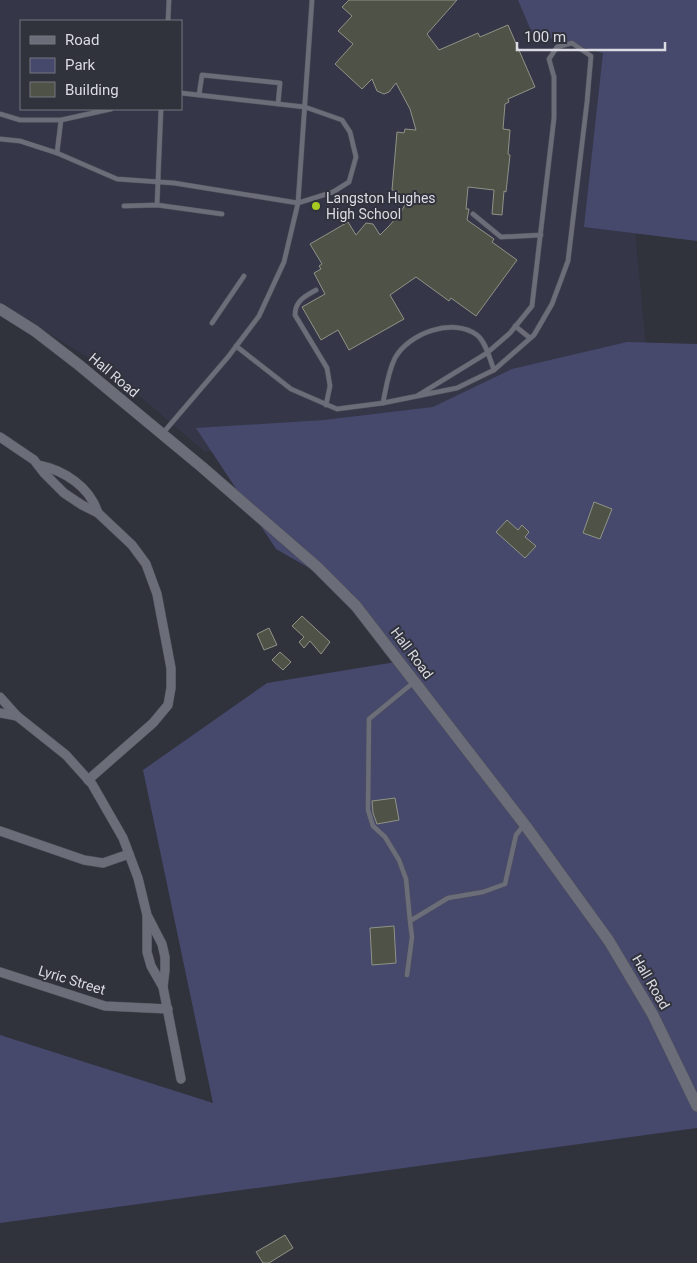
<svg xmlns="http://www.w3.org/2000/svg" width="697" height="1263" viewBox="0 0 697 1263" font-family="Roboto,sans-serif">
	<rect width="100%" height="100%" fill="#30323c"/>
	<path fill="#353748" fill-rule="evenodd" d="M 0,0 L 613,0 L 649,377 L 205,452 L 109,370 L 0,304 ZM 21,21 L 181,21 L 181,109 L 21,109 Z"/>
	<g fill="#46496c">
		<path d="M 518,0 L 697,0 L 697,241 L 584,227 L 603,53 L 532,33 Z"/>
		<path d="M 627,342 L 697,344 L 697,1128 L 0,1223 L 0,1035 L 213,1103 L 143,770 L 267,683 L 402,661 L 351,592 L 276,549 L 196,428 L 324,420 L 433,407 L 512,369 Z"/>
	</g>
	<g fill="#4f5347" stroke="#8f9386">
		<path d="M 349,0 L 457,0 L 427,34 L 439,50 L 478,33 L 480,37 L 508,25 L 535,87 L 508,99 L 509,102 L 505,104 L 503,129 L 510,130 L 508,154 L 510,155 L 506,192 L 504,191 L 502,215 L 492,214 L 494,190 L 468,187 L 466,209 L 469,209 L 467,220 L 494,239 L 492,242 L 517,260 L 476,316 L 451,298 L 449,301 L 416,277 L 390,295 L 404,319 L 349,350 L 338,330 L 321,340 L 302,307 L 325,294 L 314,273 L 321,269 L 319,266 L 322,264 L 310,244 L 348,222 L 356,235 L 366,223 L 373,224 L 380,235 L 390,225 L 401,212 L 410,196 L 398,195 L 398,191 L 392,190 L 397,132 L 404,133 L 405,129 L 416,130 L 410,109 L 396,83 L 389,92 L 384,94 L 377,91 L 372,79 L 362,89 L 335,64 L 353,44 L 338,31 L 352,16 L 342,7 Z"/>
		<path d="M 594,502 L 612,509 L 600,539 L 583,533 Z"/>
		<path d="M 507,520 L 518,530 L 522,525 L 529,532 L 525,537 L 536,546 L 525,558 L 496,532 Z"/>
		<path d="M 302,616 L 330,642 L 321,654 L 310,641 L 304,648 L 299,642 L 304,637 L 292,626 Z"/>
		<path d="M 269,628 L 277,645 L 264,650 L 257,634 Z"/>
		<path d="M 280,652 L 291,662 L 283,670 L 272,660 Z"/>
		<path d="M 395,798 L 399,820 L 377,824 L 373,813 L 372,801 Z"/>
		<path d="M 394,926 L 396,963 L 372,965 L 370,928 Z"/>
		<path d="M 285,1235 L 293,1248 L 269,1263 L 263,1263 L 256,1252 Z"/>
	</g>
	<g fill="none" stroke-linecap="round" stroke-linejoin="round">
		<g stroke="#4f5059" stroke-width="5.5">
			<g id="service">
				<path d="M 168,21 L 169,0"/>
				<path d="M 181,93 L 305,107 L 342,120 L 350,132 L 356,157 L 349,182 L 333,192 L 298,203 L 312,0"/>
				<path d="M 199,95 L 202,75 L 280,83 L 278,104"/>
				<path d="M 0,114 L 20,120 L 61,120"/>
				<path d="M 0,139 L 20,141 L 57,153 L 117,179 L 174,183 L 298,203 L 284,262 L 259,316 L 228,357 L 163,433"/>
				<path d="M 57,153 L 61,120 L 111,109"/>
				<path d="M 157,205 L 161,109"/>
				<path d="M 124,206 L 157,205 L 222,214"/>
				<path d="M 473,214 L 501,237 L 541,235"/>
				<path d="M 316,290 C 305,296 295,301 295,315 L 327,368 L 330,386 L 326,405"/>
				<path d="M 212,323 L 244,276"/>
				<path d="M 515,326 L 530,338"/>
				<path d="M 236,346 L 291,389 L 337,409 L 383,403 L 457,388 L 494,370 L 534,335 L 552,304 L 568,261 L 587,102 L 591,56 L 572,43 L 557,47 L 549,59 L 554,77 L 554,118 L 532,306 L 510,333 L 487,353 L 417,396"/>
				<path d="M 383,403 C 386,388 388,372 395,358 C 409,333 453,317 477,335 C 486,342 490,360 494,370"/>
				<path d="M 414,682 L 369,719 L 368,810 L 373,826 L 385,837 L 399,860 L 406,879 L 410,921 L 448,898 L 483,892 L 505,884 L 516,835 L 524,825"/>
				<path d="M 407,975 L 412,937 L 410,921"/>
			</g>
		</g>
		<g stroke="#4f5059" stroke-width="10">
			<g id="minor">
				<path d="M 0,437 L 34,460 L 44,473 L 64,493 L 82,505 L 98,513 L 132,545 L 146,564 L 157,594 L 171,668 L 171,688 L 168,705 L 153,723 L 88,780"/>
				<path d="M 38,465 C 64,470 90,487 98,513"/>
				<path d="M 0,697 L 17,716 L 66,755 L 92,784 L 123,838 L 138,878 L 147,915 L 162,944 L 165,957 L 165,970 L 163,987"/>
				<path d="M 0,713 L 17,716"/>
				<path d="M 0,831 L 84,860 L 103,863 L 129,854"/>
				<path d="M 147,916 L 147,952 L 151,966 L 163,987 L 181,1079"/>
				<path d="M 0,972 L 105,1006 L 168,1009"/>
			</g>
		</g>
		<g stroke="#4f5059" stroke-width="12">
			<path id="tertiary" d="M 0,309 L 35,331 L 79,365 L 202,467 L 317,567 L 356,606 L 525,825 L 609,941 L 653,1015 L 697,1106"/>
		</g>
		<use href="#service" stroke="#6b6d79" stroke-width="4.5"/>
		<use href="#minor" stroke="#6b6d79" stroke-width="9"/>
		<use href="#tertiary" stroke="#6b6d79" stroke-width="11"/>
	</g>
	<circle fill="#a6c820" stroke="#30323c" stroke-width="2" cx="316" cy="206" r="5"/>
	<g text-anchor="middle" stroke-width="4" stroke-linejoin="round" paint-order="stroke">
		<g font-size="14" fill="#dbdce3" stroke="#30323c" text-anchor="start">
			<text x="326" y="203">Langston Hughes<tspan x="326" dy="16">High School</tspan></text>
		</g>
		<g font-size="14" fill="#dbdce3" stroke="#30323c">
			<text transform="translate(114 375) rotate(40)" y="5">Hall Road</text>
			<text transform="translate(412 653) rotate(53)" y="5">Hall Road</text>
			<text transform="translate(72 980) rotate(17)" y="5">Lyric Street</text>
			<text transform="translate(651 982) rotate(60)" y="5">Hall Road</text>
		</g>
	</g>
	<rect x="20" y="20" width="162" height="90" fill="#30323c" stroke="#74767f"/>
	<rect x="30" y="36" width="25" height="8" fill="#6b6d79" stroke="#74767f"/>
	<text x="65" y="45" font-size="15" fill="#dbdce3">Road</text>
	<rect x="30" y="58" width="25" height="15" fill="#46496c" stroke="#74767f"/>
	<text x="65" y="70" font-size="15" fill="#dbdce3">Park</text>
	<rect x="30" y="82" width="25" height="15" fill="#4f5347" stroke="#74767f"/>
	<text x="65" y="95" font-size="15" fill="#dbdce3">Building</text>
	<path d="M517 42v8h148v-8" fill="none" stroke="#dbdce3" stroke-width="2.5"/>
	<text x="524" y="42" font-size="15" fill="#dbdce3" stroke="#30323c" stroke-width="4" paint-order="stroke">100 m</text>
</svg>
